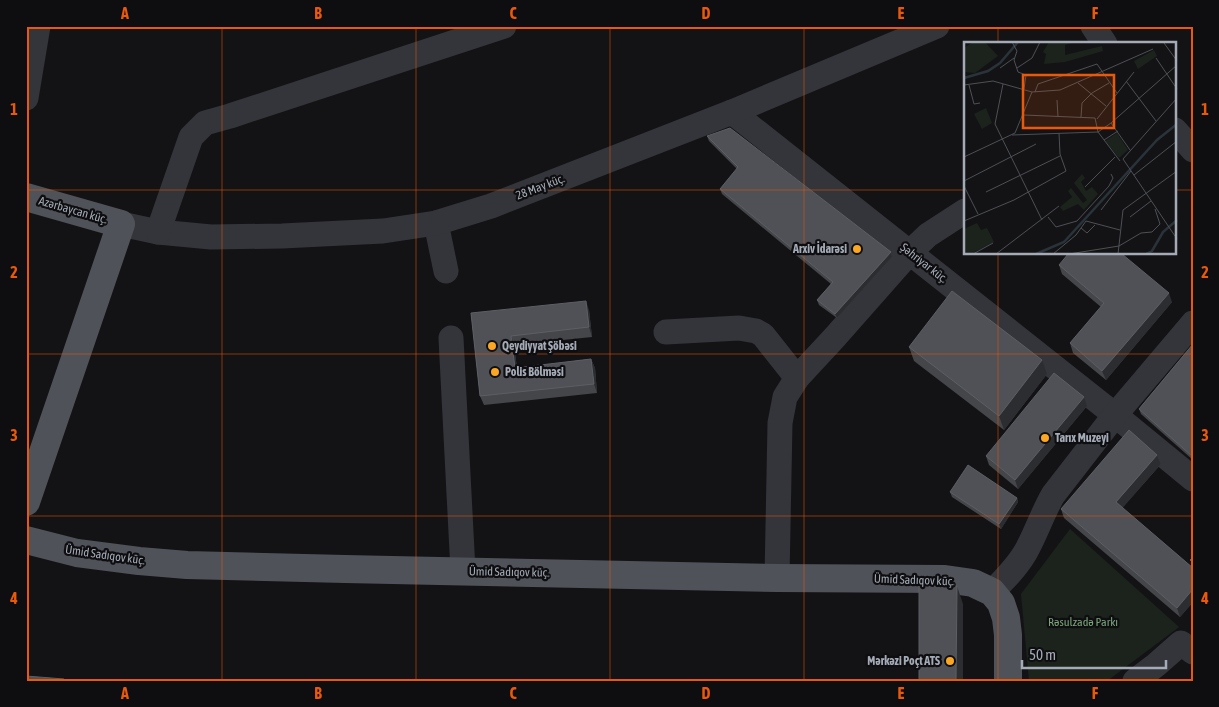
<svg xmlns="http://www.w3.org/2000/svg" width="1219" height="707" viewBox="0 0 1219 707" font-family="'Asap Condensed',sans-serif">
	<rect width="100%" height="100%" fill="#131315"/>
	<path fill="#1b231c" d="M 1070,529 L 1179,627 L 1107,681 L 1029,681 L 1021,594 Z"/>
	<g fill="none" stroke-linecap="round" stroke-linejoin="round">
		<g stroke="#34353a" stroke-width="25">
			<path d="M 1093,26 L 1105,44"/>
			<path d="M 26,98 L 38,26"/>
			<path d="M 732,112 L 1115,415 L 1193,479"/>
			<path d="M 1175,130 L 1193,150"/>
			<path d="M 436,223 L 446,271"/>
			<path d="M 121,224 L 158,232 L 211,237 L 282,236 L 383,231 L 436,223 L 491,206 L 732,112 L 937,26"/>
			<path d="M 158,232 L 191,137 L 205,123 L 230,116 L 504,26"/>
			<path d="M 666,332 L 739,328 L 756,331 L 763,335 L 797,378"/>
			<path d="M 451,338 L 463,571"/>
			<path d="M 777,578 L 780,423 L 785,397 L 797,378 L 835,337 L 910,252 L 928,235 L 965,211"/>
			<path d="M 992,592 C 1004,580 1016,568 1025,553 C 1036,534 1042,514 1053,495 L 1115,415 L 1193,323"/>
			<path d="M 1135,681 L 1156,665 L 1181,643 L 1193,652"/>
		</g>
		<g stroke="#505259" stroke-width="28">
			<path d="M 26,197 L 121,224 L 26,502"/>
			<path d="M 26,540 L 77,553 L 139,561 L 187,565 L 345,569 L 777,578 L 945,579 L 973,583 L 992,592 L 1001,603 L 1006,618 L 1008,635 L 1008,681"/>
		</g>
	</g>
	<g fill="#44464a">
		<path d="M 707,136 L 891,252 L 892,257 L 837,318 L 819,305 L 817,300 L 831,284 L 722,194 L 720,189 L 737,169 L 709,141 Z"/>
		<path d="M 1059,265 L 1172,302 L 1106,380 L 1073,353 L 1070,343 L 1101,307 L 1062,274 Z"/>
		<path d="M 589,310 L 592,337 L 514,345 L 517,368 L 591,359 L 595,368 L 597,393 L 484,405 L 480,396 L 471,313 Z"/>
		<path d="M 1193,344 L 1193,460 L 1141,414 L 1139,409 Z"/>
		<path d="M 909,347 L 1047,374 L 1004,430 L 914,361 Z"/>
		<path d="M 1087,406 L 1018,489 L 989,465 L 986,456 Z"/>
		<path d="M 1157,455 L 1161,464 L 1122,508 L 1193,568 L 1193,602 L 1180,617 L 1064,518 L 1061,509 Z"/>
		<path d="M 950,492 L 1017,498 L 1018,502 L 1001,529 L 952,497 Z"/>
	</g>
	<g fill="#2c2d30">
		<path d="M 891,252 L 892,257 L 837,318 L 835,314 Z"/>
		<path d="M 1169,293 L 1172,302 L 1106,380 L 1102,371 Z"/>
		<path d="M 586,301 L 589,310 L 592,337 L 589,327 Z"/>
		<path d="M 511,336 L 514,345 L 518,377 L 515,368 Z"/>
		<path d="M 591,359 L 595,368 L 597,393 L 594,384 Z"/>
		<path d="M 1042,360 L 1047,374 L 1004,430 L 999,416 Z"/>
		<path d="M 1084,397 L 1087,406 L 1018,489 L 1015,480 Z"/>
		<path d="M 1157,455 L 1161,464 L 1119,512 L 1116,502 Z"/>
		<path d="M 1017,498 L 1018,502 L 1001,529 L 999,524 Z"/>
		<path d="M 957,586 L 963,604 L 963,681 L 956,681 Z"/>
		<path d="M 1193,589 L 1193,602 L 1180,617 L 1177,608 Z"/>
	</g>
	<g fill="#4f5156" stroke="#5c5f65">
		<path d="M 730,128 L 891,252 L 835,314 L 817,300 L 833,282 L 720,189 L 738,167 L 707,136 Z"/>
		<path d="M 1068,254 L 1122,254 L 1169,293 L 1102,371 L 1070,343 L 1104,303 L 1059,265 Z"/>
		<path d="M 952,291 L 1042,360 L 999,416 L 909,347 Z"/>
		<path d="M 586,301 L 589,327 L 511,336 L 515,368 L 591,359 L 594,384 L 480,396 L 471,313 Z"/>
		<path d="M 1193,344 L 1193,456 L 1192,456 L 1139,409 Z"/>
		<path d="M 1054,373 L 1084,397 L 1015,480 L 986,456 Z"/>
		<path d="M 1129,430 L 1157,455 L 1116,502 L 1193,568 L 1193,589 L 1177,608 L 1061,509 Z"/>
		<path d="M 968,465 L 1017,498 L 999,524 L 950,492 Z"/>
		<path d="M 1193,557 L 1193,563 L 1190,560 Z"/>
		<path d="M 919,586 L 957,586 L 956,681 L 919,681 Z"/>
		<path d="M 26,676 L 64,679 L 64,681 L 26,681 Z"/>
	</g>
	<path fill="none" stroke="#e8590c" stroke-width="1" stroke-opacity="0.55" d="M 222,26 L 222,681M 416,26 L 416,681M 610,26 L 610,681M 804,26 L 804,681M 998,26 L 998,44M 26,190 L 965,190M 1175,190 L 1193,190M 998,254 L 998,681M 26,354 L 1193,354M 26,516 L 1193,516"/>
	<g fill="#fca724" stroke="#0e0e10" stroke-width="2">
		<circle cx="857" cy="249" r="5"/>
		<circle cx="492" cy="346" r="5"/>
		<circle cx="495" cy="372" r="5"/>
		<circle cx="1045" cy="438" r="5"/>
		<circle cx="950" cy="661" r="5"/>
	</g>
	<g text-anchor="middle" stroke-width="4.5" stroke-linejoin="round" paint-order="stroke">
		<g font-size="12" fill="#a4abb6" stroke="#0e0e10">
			<text transform="translate(540 187) rotate(-21)" y="4">28 May küç.</text>
			<text transform="translate(73 210) rotate(16)" y="4">Azərbaycan küç.</text>
			<text transform="translate(924 263) rotate(38)" y="4">Şəhriyar küç.</text>
			<text transform="translate(105 555) rotate(8)" y="4">Ümid Sadıqov küç.</text>
			<text transform="translate(509 572) rotate(1)" y="4">Ümid Sadıqov küç.</text>
			<text transform="translate(914 580) rotate(2)" y="4">Ümid Sadıqov küç.</text>
		</g>
		<g font-size="12" font-weight="bold" fill="#a4abb6" stroke="#0e0e10" text-anchor="start">
			<text x="847" y="253" text-anchor="end">Arxiv İdarəsi</text>
			<text x="502" y="350">Qeydiyyat Şöbəsi</text>
			<text x="505" y="376">Polis Bölməsi</text>
			<text x="1055" y="442">Tarıx Muzeyi</text>
			<text x="940" y="665" text-anchor="end">Mərkəzi Poçt ATS</text>
		</g>
		<g font-size="12" fill="#7aa37a" stroke="#0e0e10">
			<text x="1083" y="626">Rəsulzadə Parkı</text>
		</g>
	</g>
	<g transform="translate(964 42)">
		<rect width="212" height="212" fill="#131315"/>
		<path d="M 9,0 L 21,0 L 34,14 L 11,31 L 0,30 L 0,6 ZM 85,0 L 112,0 L 101,3 L 101,13 L 138,4 L 139,9 L 101,20 L 80,22 L 82,12 L 79,10 ZM 190,8 L 193,14 L 174,27 L 170,19 ZM 22,66 L 28,81 L 18,87 L 10,72 ZM 153,91 L 164,108 L 155,116 L 141,99 ZM 118,132 L 121,136 L 117,140 L 122,149 L 128,145 L 134,152 L 120,168 L 114,162 L 99,169 L 96,165 L 108,155 L 104,149 L 107,146 L 119,161 L 123,158 L 110,141 ZM 13,181 L 17,188 L 23,186 L 30,200 L 7,212 L 0,212 L 0,187 Z" fill="#1b231c"/>
		<path fill="none" stroke="#29333a" stroke-width="2.5" d="M 0,36 L 24,29 L 36,21 L 54,0M 72,212 L 100,200 L 193,98 L 213,82M 182,212 L 188,209 L 199,190 L 213,178"/>
		<path fill="none" stroke="#4d5055" stroke-width="1" d="M 48,0 L 53,9 L 50,18 L 54,30 L 62,33 L 60,47M 200,1 L 213,19M 192,16 L 213,47M 36,26 L 50,16M 53,26 L 68,16 L 76,0M 162,39 L 192,79M 114,41 L 142,64M 39,42 L 31,82 L 78,178M 0,43 L 29,39 L 68,50 L 51,91 L 0,115M 5,43 L 10,62 L 16,61M 68,50 L 96,48 L 189,7M 71,50 L 74,42 L 133,22 L 153,51M 93,58 L 94,75M 60,73 L 131,76 L 134,90M 117,75 L 118,61 L 128,51 L 145,41M 133,77 L 170,30M 147,81 L 213,23M 134,90 L 147,81 L 166,108M 134,90 L 156,119M 48,93 L 134,90M 140,98 L 154,89M 159,117 L 213,56M 159,117 L 213,197M 170,133 L 213,99M 0,139 L 72,102M 0,144 L 14,172M 121,145 L 151,115M 22,150 L 96,114M 137,168 L 167,129M 84,175 L 92,185 L 113,179 L 145,144 L 149,136 L 147,132M 166,175 L 187,159M 0,179 L 50,158 L 102,129 L 96,112 L 95,91M 117,186 L 123,191 L 131,183M 9,212 L 29,201M 32,212 L 95,164M 89,212 L 112,193 L 122,179 L 156,188M 105,212 L 155,204 L 177,191 L 188,190 L 196,182 L 191,167M 154,212 L 159,168 L 213,129"/>
		<path fill="#e8590c" fill-opacity="0.15" stroke="#e8590c" stroke-width="2.5" d="M 59,33 L 150,33 L 150,86 L 59,86 Z"/>
		<rect width="212" height="212" fill="none" stroke="#a4abb6" stroke-width="2.5"/>
	</g>
	<rect width="1219" height="707" fill="none" stroke="#0e0e10" stroke-width="55"/>
	<path d="M1022 660v8h144v-8" fill="none" stroke="#a4abb6" stroke-width="2.5"/>
	<text x="1029" y="660" font-size="15" fill="#a4abb6" stroke="#0e0e10" stroke-width="4" paint-order="stroke">50 m</text>
	<rect x="28" y="28" width="1164" height="652" fill="none" stroke="#e8590c" stroke-width="2"/>
	<g font-size="16" text-anchor="middle" font-weight="bold" fill="#e8590c">
		<text x="125" y="19">A</text>
		<text x="318" y="19">B</text>
		<text x="513" y="19">C</text>
		<text x="706" y="19">D</text>
		<text x="901" y="19">E</text>
		<text x="1095" y="19">F</text>
		<text x="14" y="115">1</text>
		<text x="1205" y="115">1</text>
		<text x="14" y="278">2</text>
		<text x="1205" y="278">2</text>
		<text x="14" y="441">3</text>
		<text x="1205" y="441">3</text>
		<text x="14" y="604">4</text>
		<text x="1205" y="604">4</text>
		<text x="125" y="699">A</text>
		<text x="318" y="699">B</text>
		<text x="513" y="699">C</text>
		<text x="706" y="699">D</text>
		<text x="901" y="699">E</text>
		<text x="1095" y="699">F</text>
	</g>
</svg>
